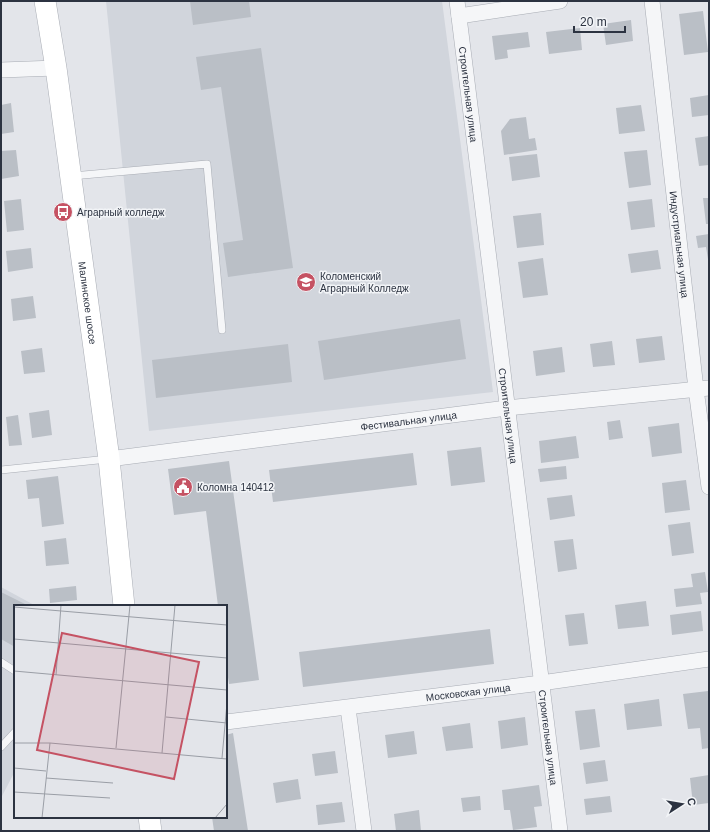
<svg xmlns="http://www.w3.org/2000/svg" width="710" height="832" viewBox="0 0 710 832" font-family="Arial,sans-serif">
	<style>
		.built { fill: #d1d5dc }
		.building { fill: #babfc6 }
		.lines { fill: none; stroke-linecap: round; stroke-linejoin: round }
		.service-casing { stroke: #a8acb4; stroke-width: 8 }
		.minor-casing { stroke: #a8acb4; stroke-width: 16 }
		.secondary-casing { stroke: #a8acb4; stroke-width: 22 }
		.service { stroke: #f5f6f8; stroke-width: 7 }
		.minor { stroke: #f5f6f8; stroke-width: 15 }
		.secondary { stroke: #fff; stroke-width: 21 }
		.labels { text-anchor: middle; stroke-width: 3; stroke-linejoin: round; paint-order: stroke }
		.street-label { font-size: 10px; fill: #2c3341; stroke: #f2f4f7 }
		.poi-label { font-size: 10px; fill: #2c3341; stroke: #f2f4f7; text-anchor: start }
		.inset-road { fill: none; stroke: #9a9ea6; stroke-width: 1 }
		.view { fill: #c55263; fill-opacity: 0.15; stroke: #c55263; stroke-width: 2 }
		.inset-edge { fill: none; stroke: #2c3341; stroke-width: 2 }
	</style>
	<rect width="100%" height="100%" fill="#e3e5ea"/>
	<path class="built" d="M106 1H442L493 392 149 431Z
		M1 587 36 606H15V771L1 798Z"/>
	<path class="building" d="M190 1H249L251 17 193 25Z
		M703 11 708 52 684 55 679 14Z
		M631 20 633 41 606 45 603 24Z
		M580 28 582 50 549 54 546 32Z
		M528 32 530 47 507 50 508 58 495 60 492 36Z
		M261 48 293 268 228 277 223 243 243 240 221 87 201 90 196 57Z
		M709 95V115L692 117 690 98Z
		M11 103 14 132 1 134V105Z
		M641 105 645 131 619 134 616 108Z
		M526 117 529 139 535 138 537 150 504 155 501 131 510 119Z
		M709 136V165L699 166 695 138Z
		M16 150 19 176 1 179V151Z
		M647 150 651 185 629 188 624 152Z
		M537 154 540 177 512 181 509 157Z
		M703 198H709V224H706Z
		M21 199 24 230 7 232 4 201Z
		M652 199 655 227 631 230 627 202Z
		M541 213 544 245 517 248 513 216Z
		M709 234V259H708L706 247 698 248 696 236Z
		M31 248 33 268 8 272 6 251Z
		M658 250 661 269 631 273 628 254Z
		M543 258 548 295 523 298 518 262Z
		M33 296 36 318 13 321 11 299Z
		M460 319 466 359 324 380 318 341Z
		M662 336 665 360 639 363 636 339Z
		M612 341 615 365 593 367 590 344Z
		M288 344 292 382 156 398 152 360Z
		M562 347 565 372 536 376 533 351Z
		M42 348 45 372 24 374 21 351Z
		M49 410 52 435 32 438 29 413Z
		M18 415 22 445 9 446 6 417Z
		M620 420 623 438 609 440 607 422Z
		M679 423 682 453 652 457 648 427Z
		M576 436 579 458 541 463 539 441Z
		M481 447 485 482 451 486 447 451Z
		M413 453 417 485 273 502 269 470Z
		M229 461 259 680 229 684 226 664V606H218L206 511 174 515 168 469Z
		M566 466 567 479 540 482 538 469Z
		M58 476 64 524 42 527 39 498 28 499 26 480Z
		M686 480 690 510 665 513 662 483Z
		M572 495 575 516 550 520 547 498Z
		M690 522 694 553 672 556 668 525Z
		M66 538 69 564 46 566 44 541Z
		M573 539 577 569 558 572 554 541Z
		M705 572 708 592 700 593 702 604 676 607 674 589 693 587 691 574Z
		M76 586 77 600 50 603 49 589Z
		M1 592 29 606H15V647L1 639Z
		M646 601 649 626 618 629 615 605Z
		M701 611 703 631 672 635 670 615Z
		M584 613 588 644 569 646 565 615Z
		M490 629 494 664 303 687 299 652Z
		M708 691 709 748 702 749 700 728 688 729 683 694Z
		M659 699 662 726 627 730 624 704Z
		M595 709 600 747 580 750 575 711Z
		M525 717 528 745 501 749 498 721Z
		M470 723 473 748 446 751 442 727Z
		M414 731 417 754 388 758 385 735Z
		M233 733 248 831H214L212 817H226V735Z
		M335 751 338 773 315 776 312 754Z
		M605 760 608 781 586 784 583 763Z
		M709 775V803L693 805 690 778Z
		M298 779 301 799 276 803 273 783Z
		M539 785 542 806 534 807 537 827 513 830 510 810H504L502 790Z
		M480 796 481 810 463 812 461 798Z
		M610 796 612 812 586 815 584 799Z
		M342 802 345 822 318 825 316 805Z
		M419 810 421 831H396L394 814Z"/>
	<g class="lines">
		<g class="service-casing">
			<path id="service" d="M72 176 207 164 222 330
				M1 470 108 459
				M1 662 15 671
				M1 747 15 732"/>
		</g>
		<g class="minor-casing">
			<g id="minor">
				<path id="s1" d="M457 1 560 831"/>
				<path id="s2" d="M652 1 696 389 709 487"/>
				<path d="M459 16 560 1"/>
				<path d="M1 70 56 68"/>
				<path id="s3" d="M109 459 507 408 709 388"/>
				<path d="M348 708 364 831"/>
				<path id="s4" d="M226 722 541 683 709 659"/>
			</g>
		</g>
		<g class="secondary-casing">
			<g id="secondary">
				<path id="s5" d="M45 1 56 68 109 459 124 606"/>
				<path d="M149 817 151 831"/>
			</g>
		</g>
		<use href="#service" class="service"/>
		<use href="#minor" class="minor"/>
		<use href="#secondary" class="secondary"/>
	</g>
	<defs>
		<g id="bus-disc" transform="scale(1)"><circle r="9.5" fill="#c55263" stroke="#f2f4f7"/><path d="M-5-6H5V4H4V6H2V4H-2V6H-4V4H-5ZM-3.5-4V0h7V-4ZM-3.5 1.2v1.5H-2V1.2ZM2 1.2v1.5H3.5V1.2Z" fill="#fff"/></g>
		<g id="university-disc" transform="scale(1)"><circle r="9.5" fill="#c55263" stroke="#f2f4f7"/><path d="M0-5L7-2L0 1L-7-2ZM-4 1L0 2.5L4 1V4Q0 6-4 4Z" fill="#fff"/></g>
		<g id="civic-disc" transform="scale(1)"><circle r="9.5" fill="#c55263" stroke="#f2f4f7"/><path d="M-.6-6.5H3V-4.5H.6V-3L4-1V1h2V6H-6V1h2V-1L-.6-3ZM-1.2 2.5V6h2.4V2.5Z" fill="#fff"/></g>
	</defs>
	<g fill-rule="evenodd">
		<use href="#bus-disc" x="63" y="212"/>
		<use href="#university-disc" x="306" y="282"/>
		<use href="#civic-disc" x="183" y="487"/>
	</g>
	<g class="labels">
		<g class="street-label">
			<text dy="4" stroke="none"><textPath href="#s1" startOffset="94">Строительная улица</textPath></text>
			<text dy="4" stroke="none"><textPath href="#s2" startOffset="245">Индустриальная улица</textPath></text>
			<text dy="4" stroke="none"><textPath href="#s5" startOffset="305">Малинское шоссе</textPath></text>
			<text dy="4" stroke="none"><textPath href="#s1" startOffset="418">Строительная улица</textPath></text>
			<text dy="4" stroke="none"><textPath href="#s3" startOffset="302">Фестивальная улица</textPath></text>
			<text dy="4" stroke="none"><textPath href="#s4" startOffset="244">Московская улица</textPath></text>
			<text dy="4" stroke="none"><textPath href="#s1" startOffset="742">Строительная улица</textPath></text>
		</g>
		<g class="poi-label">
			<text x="77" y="216">Аграрный колледж</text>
			<text x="320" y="280">Коломенский<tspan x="320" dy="12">Аграрный Колледж</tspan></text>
			<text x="197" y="491">Коломна 140412</text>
		</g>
	</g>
	<g transform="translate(14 605)">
		<rect width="213" height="213" fill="#e3e5ea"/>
		<path class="inset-road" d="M0 2 213 20M0 34 213 53M0 66 213 85M42 70 47 0M152 112 213 118M0 138H36L213 154M102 143 116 0M148 148 161 0M208 153 213 98M0 163 32 166M32 173 99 178M0 187 96 193M28 213 36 138M201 213 213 199"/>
		<path class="view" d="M48 28 185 57 160 174 23 145Z"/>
		<rect width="213" height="213" class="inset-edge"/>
	</g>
	<rect width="710" height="832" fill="none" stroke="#2c3341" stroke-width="4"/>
	<g transform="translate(682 804) rotate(78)" stroke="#f2f4f7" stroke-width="3" paint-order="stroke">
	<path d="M0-3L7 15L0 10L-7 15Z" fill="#2c3341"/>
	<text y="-6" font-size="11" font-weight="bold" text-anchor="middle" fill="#2c3341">С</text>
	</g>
	<path d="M574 26v6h51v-6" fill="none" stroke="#2c3341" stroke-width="2"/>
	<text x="580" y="26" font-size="12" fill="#2c3341" stroke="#f2f4f7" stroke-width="3" paint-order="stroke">20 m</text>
</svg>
